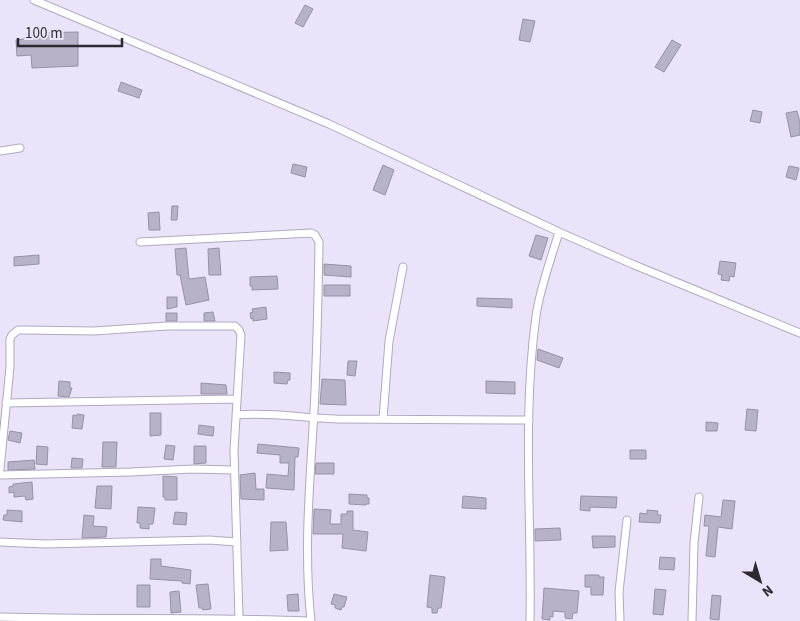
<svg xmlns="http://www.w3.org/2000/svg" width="800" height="621" viewBox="0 0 800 621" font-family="'Source Sans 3',sans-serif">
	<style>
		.building { fill: #b7b2c7; stroke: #9691a6 }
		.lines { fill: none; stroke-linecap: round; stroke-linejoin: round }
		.minor-casing { stroke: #b1a9be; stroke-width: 9 }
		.minor { stroke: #fff; stroke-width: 7 }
	</style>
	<rect width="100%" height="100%" fill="#ebe3f9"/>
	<path class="building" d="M305 5 313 9 303 27 295 23Z
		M523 19 535 21 530 42 519 40Z
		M78 32V66L32 68 31 55 17 56 16 40 31 38V33Z
		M672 40 681 45 664 72 655 67Z
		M121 82 142 90 139 98 118 91Z
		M753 110 762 112 760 123 750 121Z
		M797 111 800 122V135L791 137 786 113Z
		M293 164 307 167 305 177 291 173Z
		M383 165 394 170 385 195 373 190Z
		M789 166 799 168 796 180 786 177Z
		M172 206H178L177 220H171Z
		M159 212 160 230H149L148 213Z
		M536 235 548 238 541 260 529 256Z
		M186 248 189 279 205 277 209 300 186 305 180 275H177L175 249Z
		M219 248 221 275H209L208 249Z
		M39 255V264L14 266V257Z
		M720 261 736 263 734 277 730 276 729 281 721 280 722 275 718 274Z
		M324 264 351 266V277L324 275Z
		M277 276 278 289 252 290V286H250V277Z
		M324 285H350V296H324Z
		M167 297H177V307L167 309Z
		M477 298 512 299V308L477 306Z
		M266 307 267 319 253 321V318L251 319 250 313 253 312 252 309Z
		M213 312 215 321H204V313Z
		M166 313H177V321H166Z
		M538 349 563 358 559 368 537 360Z
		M348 361H357L355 376 347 375Z
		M274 372 290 373V380H288L287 384 274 383Z
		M322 379 345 380 346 405 320 404Z
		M59 381 70 382V388H72L69 397 58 396Z
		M486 381 515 382V394L486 393Z
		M201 383 226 385 227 394H201Z
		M747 409 758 410 756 431 745 430Z
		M150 413H161V435L150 436Z
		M77 414 84 415 82 429 72 428 73 415 77 416Z
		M706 422 718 423 717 431H706Z
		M199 425 214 427 213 436 198 434Z
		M10 431 22 433 20 443 8 440Z
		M103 442H117L116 467H102Z
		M258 444 299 448 298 457H295L294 490 266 488 267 474 288 476 289 463H280V455L257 453Z
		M166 445 175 446 173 460 164 459Z
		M37 446 48 447 47 465 36 464Z
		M194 446H206V463L194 464Z
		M630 450H646V459H630Z
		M72 458 83 459 82 468H71Z
		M34 460 35 469 8 470V462Z
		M316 463H334V474H315Z
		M255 473 256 489H264V500L241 499 240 475Z
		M163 476 177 477V500H165V497H163Z
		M32 482 33 499 26 500 25 496 14 497V492L9 493V487L13 486V484Z
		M97 486H112L111 509 95 508Z
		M349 494 367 495V498H369V504H366V505L349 504Z
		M463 496 486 498V509L462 508Z
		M581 496 617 497 616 508 590 507V511L580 510Z
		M723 500 735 501 732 529 718 527 715 557 706 556 709 526H704L705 515 721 517Z
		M138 507 155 508 153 524H149V529L140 528V523H137Z
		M314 509 331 510 330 524H341V514H347V511H353V530L368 532 366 551 342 548 343 534H313Z
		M7 510 22 511V522L3 520 4 515H7Z
		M647 510 658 511 657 515H661L660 523 639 522 640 513 647 514Z
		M175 512 187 513 186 525 173 524Z
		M84 515 94 516 93 526 107 527 106 537 82 538Z
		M271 522H286L288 550 270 551Z
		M560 528 561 540 535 541V529Z
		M592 536H615V547L593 548Z
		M660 557 675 558 674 570 659 569Z
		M151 559H161V566L191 570 190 584 182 583V581L150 579Z
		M430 575 445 577 441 608H438L437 613H432V608L427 607Z
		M585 575H599V577H604L603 595H591V587H585Z
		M208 584 211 609 203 610 202 608H199L196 585Z
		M137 585H150V607H137Z
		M544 588 579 591 577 613H573L572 619 565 618V612L553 611V617L550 616V620L542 619Z
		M655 589 666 590 663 615 653 614Z
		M179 591 181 612 171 613 170 592Z
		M298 594 299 611H288L287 595Z
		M334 594 347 597 344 607H342L341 610 335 608V605L331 604Z
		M712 595 721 596 719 620 710 619Z"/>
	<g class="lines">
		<g class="minor-casing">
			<path id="minor" d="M34 0 329 124 559 232 632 264 800 333
				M0 151 20 148
				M140 242 311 233 315 235 319 242C318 304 317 366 313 428 309 494 304 555 311 621
				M6 403 237 399
				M236 415C270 412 302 418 336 419L529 420
				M383 419 389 341 403 267
				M0 469 10 367V339L12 335 18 330H24L94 331 167 326H235L239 330 241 335 234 450 239 618
				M0 475 131 472 193 469 234 470
				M0 542 45 544 209 540 237 542
				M0 617C102 620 205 617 307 621
				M530 621C532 520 522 417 536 316 540 288 551 259 559 232
				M620 621 619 592 627 520
				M692 621 694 543 699 497"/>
		</g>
		<use href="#minor" class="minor"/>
	</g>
	<g transform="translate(760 581) rotate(142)" stroke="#ebe3f9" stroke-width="4" paint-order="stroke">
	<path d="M0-4L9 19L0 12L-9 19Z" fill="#2c2932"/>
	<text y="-8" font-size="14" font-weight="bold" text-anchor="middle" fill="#2c2932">N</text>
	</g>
	<path d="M18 38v8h104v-8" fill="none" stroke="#2c2932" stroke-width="2.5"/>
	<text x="25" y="38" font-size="15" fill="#2c2932" stroke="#ebe3f9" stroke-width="4" paint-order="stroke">100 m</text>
</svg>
